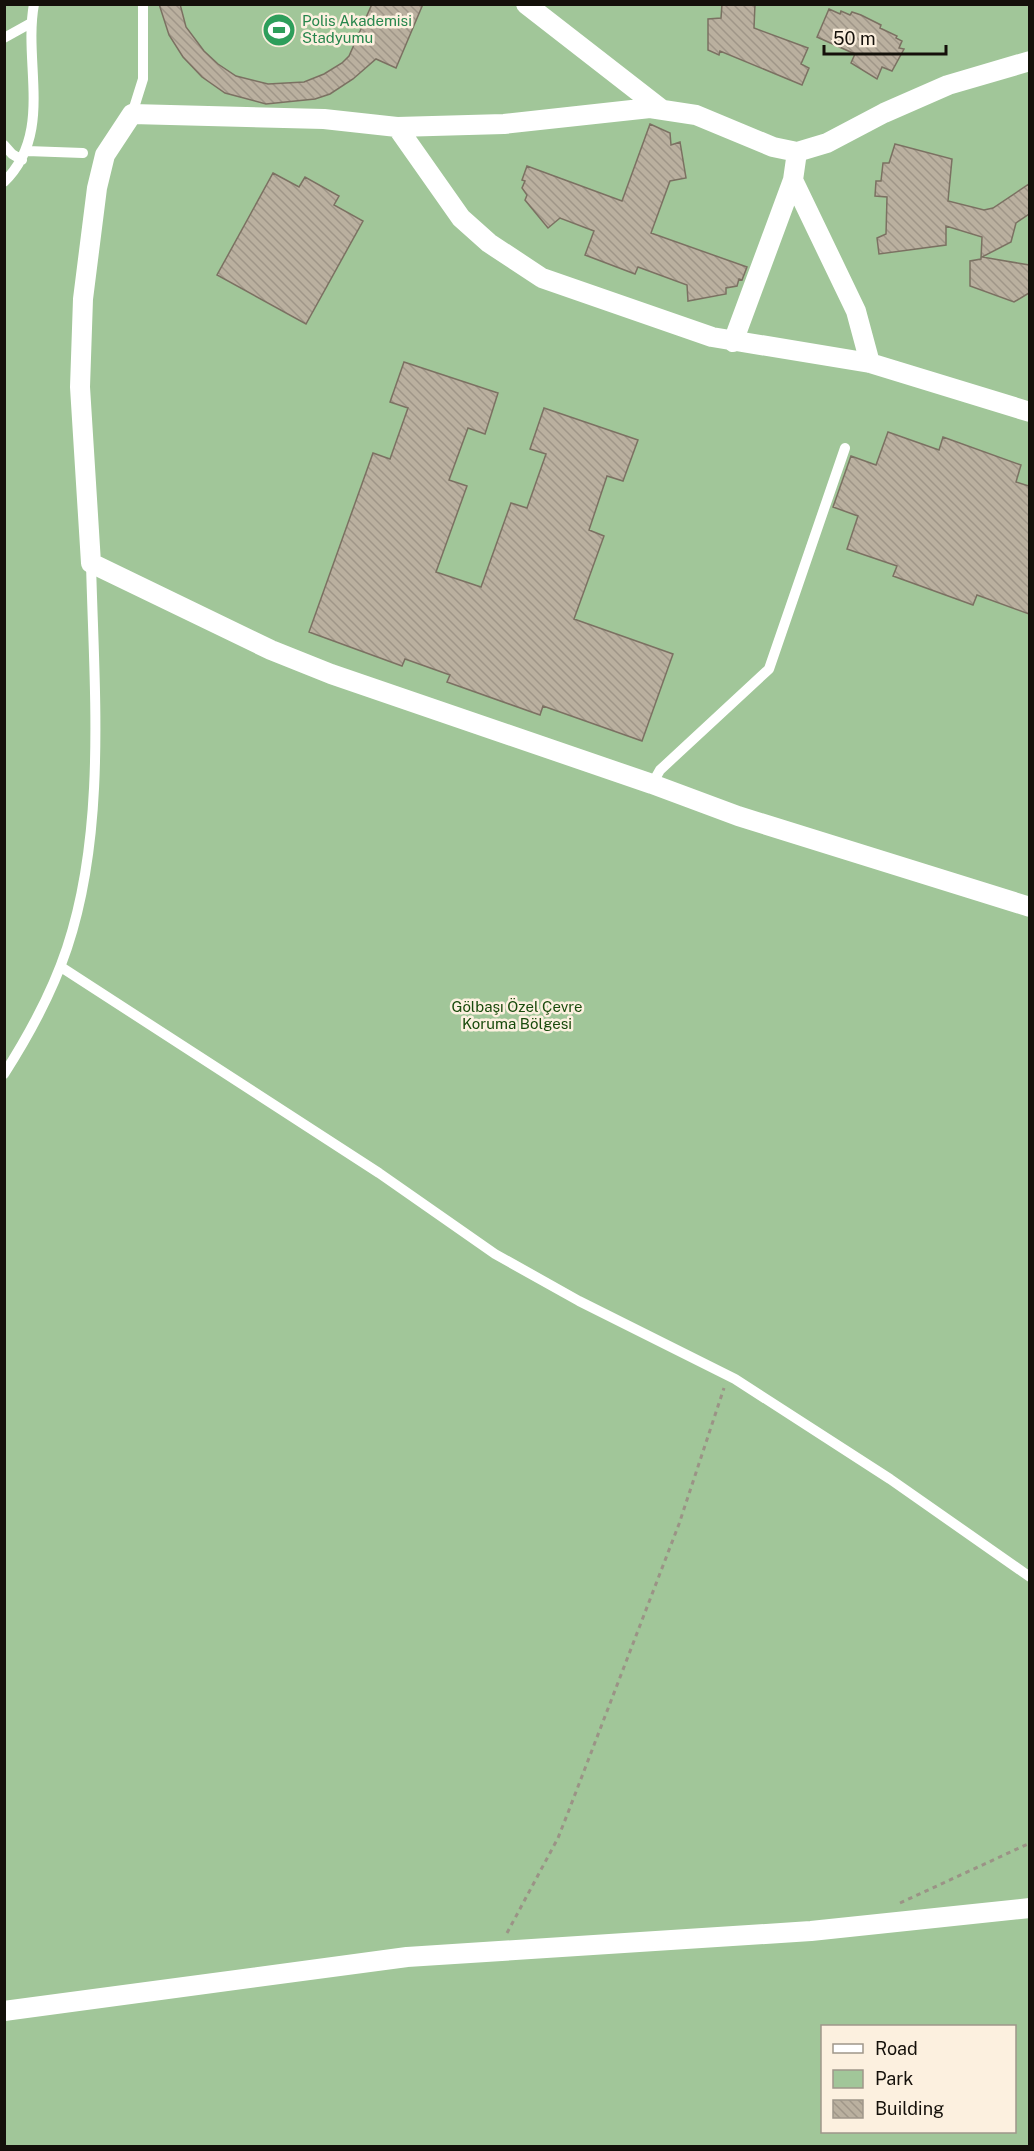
<svg xmlns="http://www.w3.org/2000/svg" width="1034" height="2151" viewBox="0 0 1034 2151" font-family="'Public Sans',sans-serif">
	<style>
		.green { fill: #a1c699; fill-rule: evenodd }
		.building { fill: url(#building-back-hatch); stroke: #7b7162; stroke-width: 1.5 }
		.lines { fill: none; stroke-linecap: round; stroke-linejoin: round }
		.path { stroke: #9b9386; stroke-width: 3; stroke-dasharray: 4.5 4.5; stroke-linecap: butt }
		.service { stroke: #fff; stroke-width: 10 }
		.minor { stroke: #fff; stroke-width: 20 }
		.labels { text-anchor: middle; stroke-width: 5; stroke-linejoin: round; paint-order: stroke }
		.leisure-label { font-size: 15px; fill: #27864d; stroke: #fcf0df; text-anchor: start }
		.park-label { font-size: 15px; fill: #184a0b; stroke: #fcf0df }
	</style>
	<defs>
		<pattern id="building-back-hatch" width="6" height="6" patternUnits="userSpaceOnUse" patternTransform="scale(1.5)"><rect width="6" height="6" fill="#bab09f"/><path d="M-1 5l2 2M0 0l6 6M5-1l2 2" fill="none" stroke="#9f9688"/></pattern>
	</defs>
	<rect width="100%" height="100%" fill="#eee3d2"/>
	<path class="green" d="M5 5H1029V2146H5ZM822 2026H1014V2132H822Z"/>
	<path class="building" d="M159 4H180L186 27 204 51 218 64 236 76 268 84 304 82 324 74 342 63 349 56 372 4H423L396 68 376 59 353 79 330 94 315 99 266 104 225 93 202 77 183 57 169 35Z
		M722 4H755L754 28 808 48 801 64 809 68 802 85 720 51 719 55 708 50V19L721 18Z
		M829 9 840 14 841 11 850 15 852 12 861 15 881 25 880 28 897 36 896 38 902 41 899 48 904 49 892 71 882 67 877 79 851 63 855 54 817 37Z
		M650 124 670 133 671 145 680 142 686 178 670 181 651 233 747 267 742 280 739 279 737 286 726 288V294L688 301 687 285 638 267 635 274 585 255 594 231 560 218 548 228 525 200 527 195 522 188 525 181 522 180 527 166 622 201Z
		M895 144 952 159 948 201 984 210 993 208 1029 184V214L1016 223 1011 242 982 257 1029 265V293L1014 302 970 286V261L981 259 982 237 946 226V245L879 254 877 238 886 234 887 197 875 196 876 181H881L883 163H889Z
		M273 173 299 187 305 177 339 196 334 205 363 221 306 324 217 275Z
		M404 362 498 393 485 434 468 428 449 480 467 486 436 572 481 587 511 503 527 508 546 454 530 449 544 408 638 440 623 481 607 476 589 530 604 536 574 619 673 654 642 741 543 706 540 715 447 682 450 675 405 659 402 666 309 632 373 453 390 459 408 408 390 402Z
		M888 432 939 450 943 437 1021 465 1016 482 1029 486V614L977 595 973 605 893 576 897 566 847 549 858 516 833 507 851 456 876 465Z"/>
	<g class="lines">
		<path class="path" d="M900 1903 1030 1843
			M507 1933 558 1838 569 1810 679 1524 724 1388"/>
		<path class="service" d="M4 38 31 23
			M132 114 143 79V4
			M4 145 12 154 22 160
			M27 151 83 153
			M4 182C54 133 23 64 34 4
			M652 784 660 770 769 669 845 448
			M61 967 379 1173 495 1254 579 1301 735 1379 890 1479 1030 1577
			M4 1074C29 1035 52 993 67 948 107 828 94 687 91 563"/>
		<path class="minor" d="M526 4 661 109
			M397 127 504 124 650 108 696 115 773 147 797 152 827 143 884 113 948 85 1030 61
			M793 180 856 311 870 363
			M733 342 793 180 797 152
			M1030 412 870 363 712 337 542 278 489 243 461 218 397 127 324 119 132 114 105 155 97 188 83 299 80 387 91 563 271 650 331 674 652 784 738 816 1030 907
			M4 2011 407 1957 811 1931 1030 1908"/>
	</g>
	<defs>
		<g id="stadium-disc" transform="scale(1.725)"><circle r="9.5" fill="#2e9e5b" stroke="#fcf0df"/><path d="M0-5a6.5 5 0 1 0 0 10a6.5 5 0 1 0 0-10ZM-3.5-1.8h7v3.6h-7Z" fill="#fff"/></g>
	</defs>
	<g fill-rule="evenodd">
		<use href="#stadium-disc" x="279" y="30"/>
	</g>
	<g class="labels">
		<g class="leisure-label">
			<text x="302" y="26">Polis Akademisi<tspan x="302" dy="17">Stadyumu</tspan></text>
		</g>
		<g class="park-label">
			<text x="517" y="1012">Gölbaşı Özel Çevre<tspan x="517" dy="17">Koruma Bölgesi</tspan></text>
		</g>
	</g>
	<rect width="1034" height="2151" fill="none" stroke="#14100a" stroke-width="12"/>
	<rect x="821" y="2025" width="195" height="108" fill="#fcf0df" stroke="#9f968a" stroke-width="1.5"/>
	<rect x="833" y="2044" width="30" height="9" fill="#ffffff" stroke="#9f968a" stroke-width="1.5"/>
	<text x="875" y="2055" font-size="18" fill="#14100a">Road</text>
	<rect x="833" y="2070" width="30" height="18" fill="#a1c699" stroke="#9f968a" stroke-width="1.5"/>
	<text x="875" y="2085" font-size="18" fill="#14100a">Park</text>
	<rect x="833" y="2100" width="30" height="18" fill="url(#building-back-hatch)" stroke="#9f968a" stroke-width="1.5"/>
	<text x="875" y="2115" font-size="18" fill="#14100a">Building</text>
	<path d="M824 45v9h122v-9" fill="none" stroke="#14100a" stroke-width="3"/>
	<text x="833" y="45" font-size="18" fill="#14100a" stroke="#fcf0df" stroke-width="4.5" paint-order="stroke">50 m</text>
</svg>
